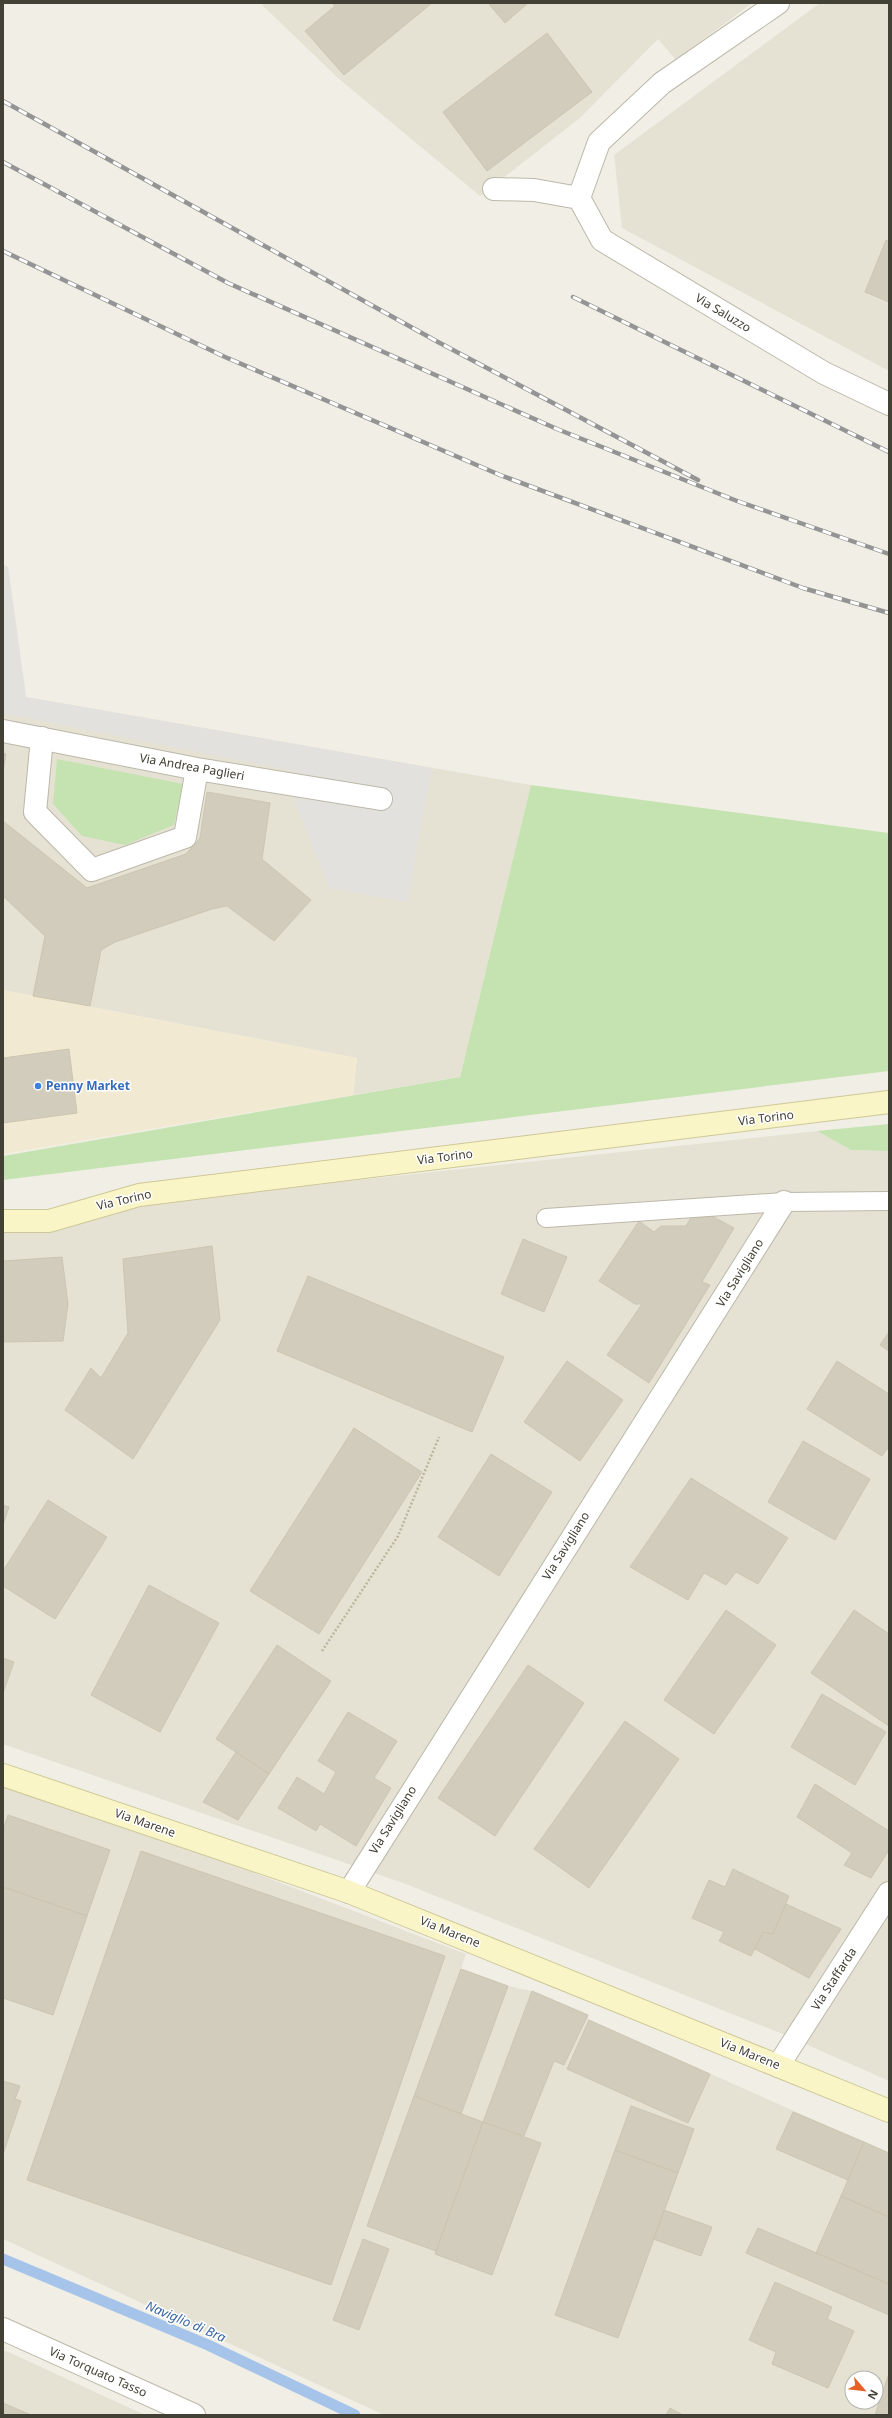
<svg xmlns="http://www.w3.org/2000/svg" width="892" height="2418" viewBox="0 0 892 2418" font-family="'Noto Sans',sans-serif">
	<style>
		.residential { fill: #e5e2d4; fill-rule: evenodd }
		.commercial { fill: #f2e9d2 }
		.green { fill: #c5e3b1 }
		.parking { fill: #e2e1dd }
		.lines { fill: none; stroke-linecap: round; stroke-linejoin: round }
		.stream { stroke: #a6c4ea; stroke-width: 11 }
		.building { fill: #d2ccbc; stroke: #ccc5b0 }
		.lane-casing { stroke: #bcb8a9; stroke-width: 20 }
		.street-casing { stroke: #bcb8a9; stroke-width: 24 }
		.secondary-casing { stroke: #cec898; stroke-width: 24 }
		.path { stroke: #bcb69b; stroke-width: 2.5; stroke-dasharray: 2 2; stroke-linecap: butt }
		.lane { stroke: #fff; stroke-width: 18 }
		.street { stroke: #fff; stroke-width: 22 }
		.secondary { stroke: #faf5c7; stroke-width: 22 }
		.rail-casing { stroke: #949494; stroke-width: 4.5 }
		.rail { stroke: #fff; stroke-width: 3; stroke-dasharray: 9; stroke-linecap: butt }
		.shop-dot { fill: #3f7fe0; stroke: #fff; stroke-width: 1.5 }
		.labels { text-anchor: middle; stroke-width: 3; stroke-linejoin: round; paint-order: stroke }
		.street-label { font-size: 12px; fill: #434035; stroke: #fff }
		.shop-label { font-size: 12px; font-weight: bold; fill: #366cbe; stroke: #fff; text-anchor: start }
		.water-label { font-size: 13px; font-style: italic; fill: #3767a6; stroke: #fff }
	</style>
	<rect width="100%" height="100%" fill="#f1efe5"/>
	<path class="residential" d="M260 3H752L676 60 658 39 580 118 480 196 338 78Z
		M820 3H889V371L622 228 614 155Z
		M3 564 8 567 26 697 531 785 460 1077 353 1095 357 1058 3 990Z
		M817 1131 851 1150 889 1151V2081L785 2035 403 1883 3 1744V1221L210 1196Z
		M3 1786 150 1833 466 1954 461 1969 508 1986 532 1991 588 2015 589 2020 889 2153V2415H384L3 2239ZM852 2378H876V2402H852Z
		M3 2350 13 2354 145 2415H3Z"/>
	<path class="commercial" d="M3 990 357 1058 353 1095 3 1154Z"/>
	<path class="green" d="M57 759 183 784 174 825 125 845 82 836 53 804Z
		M531 785 889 833V1071L3 1180V1156L460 1077Z
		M889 1124V1151L851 1150 817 1131Z"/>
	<path class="parking" d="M3 566 8 567 26 697 432 768 407 902 329 888 294 800 298 772 3 713Z"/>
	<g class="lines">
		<path class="stream" d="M3 2259 208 2345 355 2415"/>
	</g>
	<path class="building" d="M332 3H432L344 75 305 31 335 6Z
		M488 3H528L505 23Z
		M547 33 592 92 487 171 443 112Z
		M886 240 889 241V302L865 292Z
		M3 753 6 754 3 771Z
		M207 792 270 803 262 859 311 900 274 941 227 906 212 909 115 942 101 950 90 1006 33 996 45 936 3 896V821L87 888 186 854 200 838Z
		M69 1049 77 1113 3 1123V1058Z
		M697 1208 734 1228 702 1282 710 1285 649 1383 607 1355 642 1304H635L599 1281 639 1221 654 1232 661 1226H686Z
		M523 1239 567 1257 544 1312 501 1294Z
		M212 1246 220 1320 133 1459 65 1410 91 1368 101 1378 128 1333 123 1259Z
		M62 1257 68 1304 63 1341 3 1342V1261Z
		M308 1276 504 1357 472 1432 277 1351Z
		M889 1332V1351L880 1345Z
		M567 1361 623 1400 580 1461 524 1422Z
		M837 1361 889 1394V1446L882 1456 807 1409Z
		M354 1428 422 1472 319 1634 250 1591Z
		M803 1441 870 1479 835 1540 768 1502Z
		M491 1454 552 1492 499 1576 438 1537Z
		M691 1478 788 1538 758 1584 736 1572 726 1585 704 1573 688 1600 630 1567Z
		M48 1500 107 1537 55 1619 3 1586V1571Z
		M3 1505 9 1507 3 1525Z
		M149 1585 219 1623 160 1732 91 1695Z
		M726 1610 776 1645 714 1734 664 1700Z
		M854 1610 889 1634V1726L811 1673Z
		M277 1645 331 1681 269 1774 216 1739Z
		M3 1658 14 1662 3 1693Z
		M528 1665 584 1703 495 1836 438 1798Z
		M822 1694 886 1732 855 1785 791 1747Z
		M348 1712 397 1741 374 1778 391 1788 356 1846 320 1824 316 1831 278 1808 297 1777 324 1794 336 1772 318 1761Z
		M625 1721 679 1759 589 1888 534 1849Z
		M236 1752 269 1774 238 1820 203 1802Z
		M815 1784 889 1831V1850L871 1878 844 1865 852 1853 797 1817Z
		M8 1815 110 1850 87 1916 3 1887V1830Z
		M141 1851 445 1956 331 2285 27 2180Z
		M733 1869 789 1896 773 1934 763 1932 751 1956 719 1941 724 1932 692 1918 709 1880 725 1887Z
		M3 1887 87 1916 53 2015 3 1998Z
		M786 1904 841 1929 809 1978 755 1949 763 1932 773 1934Z
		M461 1969 508 1986 461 2114 414 2096Z
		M532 1991 588 2015 564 2065 554 2061 524 2136 483 2122Z
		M589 2020 710 2074 688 2123 567 2069Z
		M3 2081 20 2086 15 2099 21 2101 3 2154Z
		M414 2096 483 2122 436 2251 367 2226Z
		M631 2106 694 2129 678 2173 615 2150Z
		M793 2112 864 2142 848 2180 776 2149Z
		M483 2122 541 2143 492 2275 435 2254Z
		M864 2142 889 2153V2217L841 2196Z
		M615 2150 678 2173 618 2338 555 2315Z
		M841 2196 889 2217V2284L816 2253Z
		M664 2210 712 2227 701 2256 653 2239Z
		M758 2228 889 2284V2315L746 2253Z
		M363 2239 389 2249 359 2330 333 2320Z
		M775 2282 832 2307 827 2319 854 2331 828 2388 772 2364 776 2352 749 2340Z
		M889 2373V2415H875Z
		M3 2403 31 2415H3Z
		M670 2408 683 2415H666Z"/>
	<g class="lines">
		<g class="lane-casing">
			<path id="lane" d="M546 1218 784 1202 889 1201"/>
		</g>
		<g class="street-casing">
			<path id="street" d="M778 3 662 83 599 142 579 198 602 240 824 373 889 404
				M494 189 534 190 579 198
				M3 731 197 769 381 799
				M42 738 35 812 92 870 185 837 197 769
				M349 1892 784 1202
				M778 2066 889 1893
				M3 2329 194 2415"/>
		</g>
		<g class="secondary-casing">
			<path id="secondary" d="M3 1221H49L139 1195 889 1102
				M3 1775 349 1892 889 2111"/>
		</g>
		<path class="path" d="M322 1651 398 1536 439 1437"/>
		<use href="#lane" class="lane"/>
		<use href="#street" class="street"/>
		<use href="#secondary" class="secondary"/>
		<g class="rail-casing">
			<path id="rail" d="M3 101 438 342 698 480
				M3 162 228 283 557 429 737 501 889 554
				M3 251 225 357 500 475 803 588 889 613
				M573 297 889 452"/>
		</g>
		<use href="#rail" class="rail"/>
	</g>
	<circle class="shop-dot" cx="38" cy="1086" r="4"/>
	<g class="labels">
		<g class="street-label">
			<text transform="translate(723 313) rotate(31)" y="4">Via Saluzzo</text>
			<text transform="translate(192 767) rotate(10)" y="4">Via Andrea Paglieri</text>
			<text transform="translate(766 1118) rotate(-7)" y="4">Via Torino</text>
			<text transform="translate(445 1157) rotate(-7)" y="4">Via Torino</text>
			<text transform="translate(124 1200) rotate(-13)" y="4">Via Torino</text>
			<text transform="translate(740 1273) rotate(-58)" y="4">Via Savigliano</text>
			<text transform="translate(566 1546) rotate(-58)" y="4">Via Savigliano</text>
			<text transform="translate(393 1820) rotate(-58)" y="4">Via Savigliano</text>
			<text transform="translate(145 1823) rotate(19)" y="4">Via Marene</text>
			<text transform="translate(450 1932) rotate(22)" y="4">Via Marene</text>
			<text transform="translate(834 1979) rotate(-57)" y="4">Via Staffarda</text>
			<text transform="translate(750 2054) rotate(22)" y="4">Via Marene</text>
			<text transform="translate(98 2372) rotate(24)" y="4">Via Torquato Tasso</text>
		</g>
		<g class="shop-label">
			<text x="46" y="1090">Penny Market</text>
		</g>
		<g class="water-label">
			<text transform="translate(186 2321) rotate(23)" y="5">Naviglio di Bra</text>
		</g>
	</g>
	<rect width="892" height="2418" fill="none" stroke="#434035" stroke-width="8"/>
	<g transform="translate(864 2390) rotate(118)"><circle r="19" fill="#ffffff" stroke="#b4b3ae"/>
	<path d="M0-3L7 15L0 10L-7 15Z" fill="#e96025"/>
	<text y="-6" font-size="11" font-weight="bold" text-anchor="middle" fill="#434035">N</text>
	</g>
</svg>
